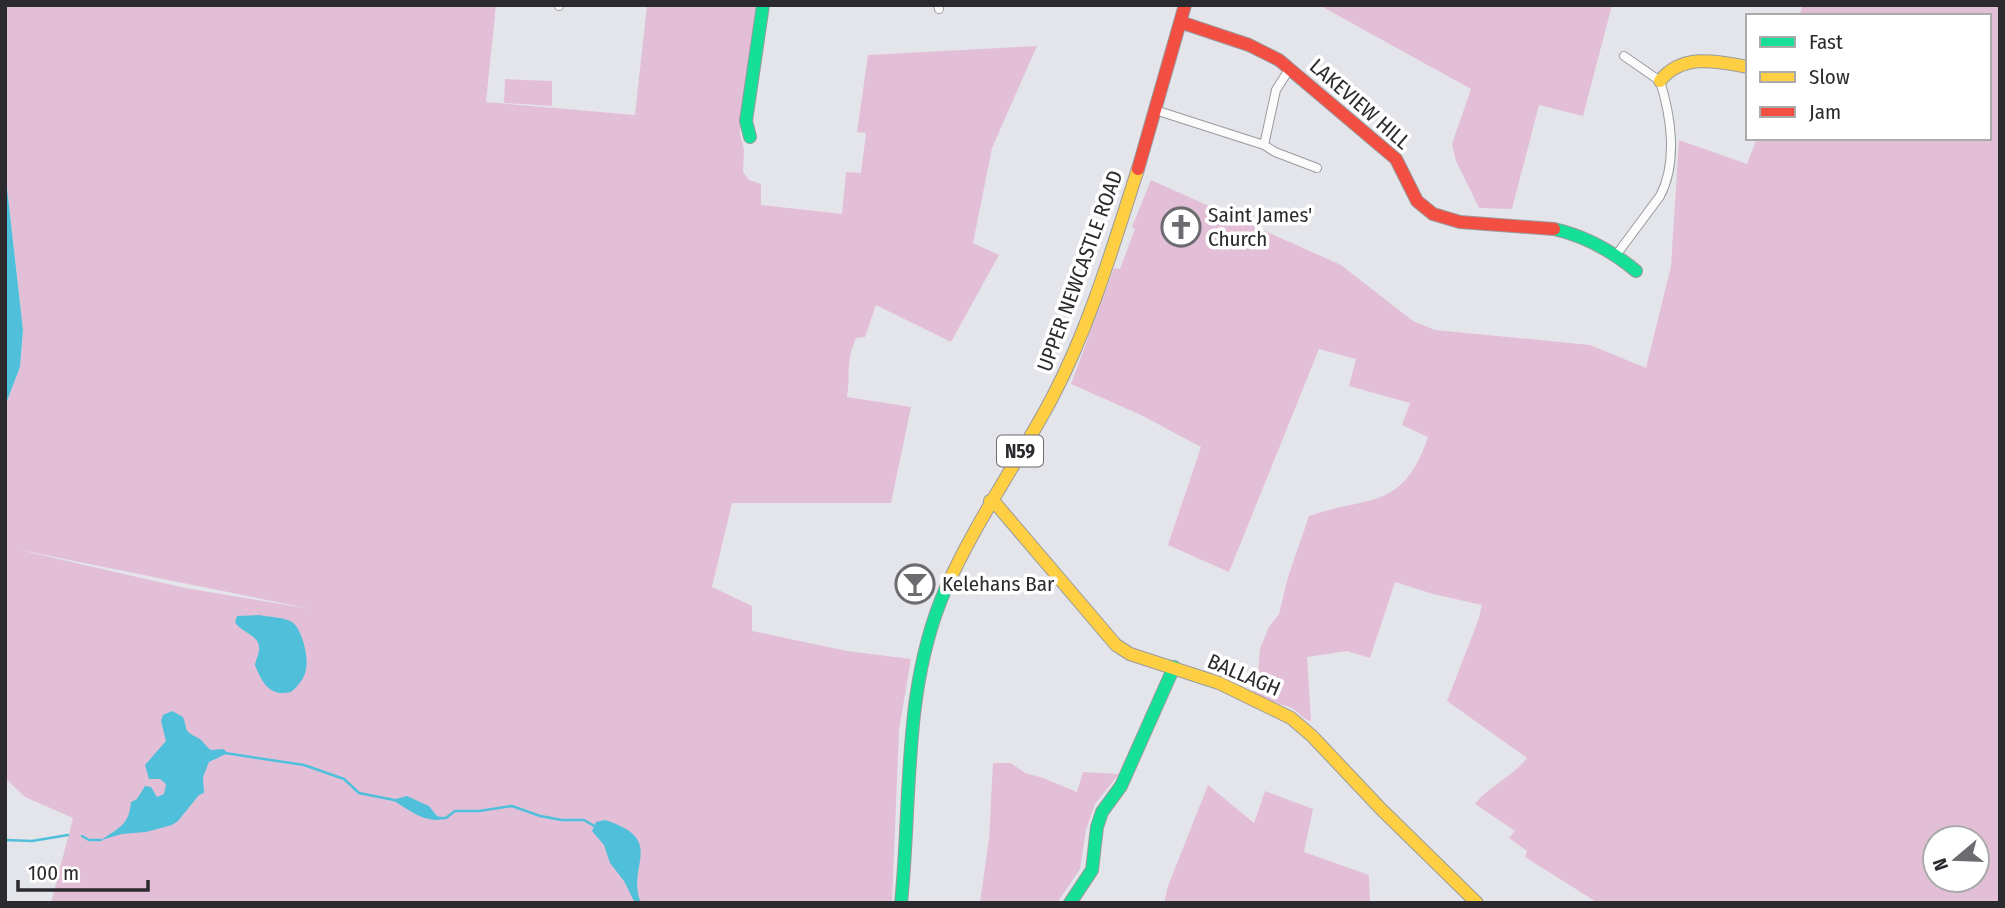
<svg xmlns="http://www.w3.org/2000/svg" width="2005" height="908" viewBox="0 0 2005 908" font-family="'Fira Sans Condensed',sans-serif">
	<style>
		.green { fill: #e3bfd7; fill-rule: evenodd }
		.water { fill: #50bfda }
		.lines { fill: none; stroke-linecap: round; stroke-linejoin: round }
		.stream { stroke: #50bfda; stroke-width: 2.5 }
		.street-casing { stroke: #999a9e; stroke-width: 10 }
		.fast-casing { stroke: #999a9e; stroke-width: 14 }
		.slow-casing { stroke: #999a9e; stroke-width: 14 }
		.jam-casing { stroke: #999a9e; stroke-width: 14 }
		.street { stroke: #fbfbfc; stroke-width: 8 }
		.fast { stroke: #16e098; stroke-width: 12 }
		.slow { stroke: #ffcf43; stroke-width: 12 }
		.jam { stroke: #f24e42; stroke-width: 12 }
		.labels { text-anchor: middle; stroke-width: 7; stroke-linejoin: round; paint-order: stroke }
		.shield { fill: #fff; stroke: #6b6b6d; stroke-width: 2 }
		.shield-label { font-size: 19px; font-weight: bold; fill: #2b2b2f }
		.street-label { font-size: 21px; fill: #2b2b2f; stroke: #fff }
		.poi-label { font-size: 21px; fill: #2b2b2f; stroke: #fff; text-anchor: start }
	</style>
	<rect width="100%" height="100%" fill="#e4e5ea"/>
	<path class="green" d="M5 5H496L486 102 635 115 647 5H756L740 121V134L744 149 743 172 749 180 761 184V205L842 214 846 172 861 173 866 133 857 132 868 55 1037 46 992 148 973 243 999 255 951 342 876 305 865 337 856 338C845 365 851 371 847 397L911 407 891 503H732L712 587 752 606V631L847 651 911 659 899 730 892 903H51L73 818 25 797 5 778V406L20 367 23 330 5 170ZM15 549 311 609 185 588Z
		M1319 5H1612L1583 116 1539 105 1512 209 1479 208 1456 161 1452 144 1471 89Z
		M1803 5H2000V903H1598L1525 857 1527 851 1509 838 1515 831 1475 804C1490 785 1512 777 1527 758L1447 701 1478 621 1482 605 1433 594 1395 582 1370 658 1347 651 1307 657 1311 721C1303 720 1300 713 1292 708 1279 702 1263 704 1253 693L1257 685 1260 648 1269 627 1279 614 1288 577 1309 516C1370 495 1403 511 1428 437L1402 425 1410 403 1349 386 1356 359 1319 349 1229 572 1168 545 1201 447 1141 415 1071 384 1114 268 1120 269 1135 229 1132 227 1151 180 1341 265 1413 321 1435 330 1590 345 1646 368 1671 266 1679 140 1747 164 1757 138H1989V16H1799ZM1935 838H1977V880H1935Z
		M505 79 552 81V106L504 103Z
		M993 763H1011L1025 773 1043 778 1077 792 1083 772 1119 774 1095 804 1086 830 1080 869 1057 903H980L989 839Z
		M1208 785 1254 823 1265 791 1313 809 1304 852 1369 875 1370 903H1164L1168 886Z"/>
	<path class="water" d="M5 170 23 330 20 367 5 406Z
		M259 615C269 617 283 617 292 622 302 629 309 657 306 669 305 678 298 686 291 692 270 697 262 683 255 665 256 658 260 653 259 647 258 634 241 633 235 622L237 616Z
		M172 711 183 717C189 733 182 729 198 738 203 740 206 747 211 750L223 749 228 753 209 762 203 777 204 793 199 795 178 821 172 825 146 832 122 834 101 840C118 828 129 826 131 802L137 799 145 786 151 787 157 797 164 794 166 784 160 779H149L145 765 166 741 161 721 163 715Z
		M407 796 429 806 436 815 443 819C424 824 407 808 392 800Z
		M605 820C668 840 625 866 641 903H635L624 881 610 863 604 845 592 831 596 822Z"/>
	<g class="lines">
		<path class="stream" d="M225 753 304 765 344 779 359 793 394 800
			M439 818H446L455 811H479L512 806 540 816 562 820H584L596 827
			M82 836 89 840H101
			M5 840 32 841 68 835"/>
		<g class="street-casing">
			<path id="street" d="M938 5 939 9
				M559 6V5
				M1155 110 1264 145 1275 152 1317 168
				M1264 145 1276 90 1290 68
				M1617 254 1660 196C1678 162 1671 116 1660 81L1624 56"/>
		</g>
		<g class="fast-casing">
			<path id="fast" d="M750 137 746 121 763 5
				M1554 229C1585 236 1612 251 1636 271
				M901 903C912 798 902 687 946 588
				M1070 903 1092 870 1097 827 1102 812 1121 786 1174 667"/>
		</g>
		<g class="slow-casing">
			<path id="slow" d="M1660 81C1682 53 1717 61 1748 67
				M990 501 996 504 1116 645 1130 654 1219 683 1291 718 1312 736 1381 809 1477 903
				M946 588C976 521 1018 462 1052 398 1090 326 1113 246 1138 169"/>
		</g>
		<g class="jam-casing">
			<path id="jam" d="M1180 22 1249 45 1279 60 1396 159 1417 201 1433 214 1460 222 1554 229
				M1138 169 1185 5"/>
		</g>
		<use href="#street" class="street"/>
		<use href="#fast" class="fast"/>
		<use href="#slow" class="slow"/>
		<use href="#jam" class="jam"/>
	</g>
	<defs>
		<g id="church-ring" transform="scale(2.0125)"><circle r="9.5" fill="#fff" stroke="#6c6c70" stroke-width="1.5"/><path d="M-1.2-6h2.4v3.5h3.3v2.4h-3.3V6h-2.4V-.1h-3.3v-2.4h3.3Z" fill="#6c6c70"/></g>
		<g id="bar-ring" transform="scale(2.0125)"><circle r="9.5" fill="#fff" stroke="#6c6c70" stroke-width="1.5"/><path d="M-6-5H6L.8 .8V4.5H3.5V6h-7V4.5H-.8V.8Z" fill="#6c6c70"/></g>
	</defs>
	<g fill-rule="evenodd">
		<use href="#church-ring" x="1181" y="227"/>
		<use href="#bar-ring" x="915" y="584"/>
	</g>
	<g class="labels">
		<rect class="shield" x="997" y="435.5" width="46" height="31" rx="5"/>
		<g class="shield-label">
			<text x="1020" y="458">N59</text>
		</g>
		<g class="street-label">
			<text transform="translate(1360 104) rotate(41)" y="7">LAKEVIEW HILL</text>
			<text transform="translate(1080 271) rotate(-70)" y="7">UPPER NEWCASTLE ROAD</text>
			<text transform="translate(1244 675) rotate(23)" y="7">BALLAGH</text>
		</g>
		<g class="poi-label">
			<text x="1208" y="222">Saint James'<tspan x="1208" dy="24">Church</tspan></text>
			<text x="942" y="591">Kelehans Bar</text>
		</g>
	</g>
	<rect width="2005" height="908" fill="none" stroke="#2b2b2f" stroke-width="14"/>
	<rect x="1746" y="14" width="245" height="126" fill="#ffffff" stroke="#aaaaac" stroke-width="2"/>
	<rect x="1760" y="37" width="35" height="10" fill="#16e098" stroke="#aaaaac" stroke-width="2"/>
	<text x="1809" y="49" font-size="21" fill="#2b2b2f">Fast</text>
	<rect x="1760" y="72" width="35" height="10" fill="#ffcf43" stroke="#aaaaac" stroke-width="2"/>
	<text x="1809" y="84" font-size="21" fill="#2b2b2f">Slow</text>
	<rect x="1760" y="107" width="35" height="10" fill="#f24e42" stroke="#aaaaac" stroke-width="2"/>
	<text x="1809" y="119" font-size="21" fill="#2b2b2f">Jam</text>
	<g transform="translate(1956 859) rotate(251)"><circle r="33" fill="#ffffff" stroke="#aaaaac" stroke-width="2"/>
	<path d="M0-5L12 26L0 18L-12 26Z" fill="#6c6c70"/>
	<text y="-10" font-size="19" font-weight="bold" text-anchor="middle" fill="#2b2b2f">N</text>
	</g>
	<path d="M18 880v10h130v-10" fill="none" stroke="#2b2b2f" stroke-width="3.5"/>
	<text x="28" y="880" font-size="21" fill="#2b2b2f" stroke="#ffffff" stroke-width="5" paint-order="stroke">100 m</text>
</svg>
